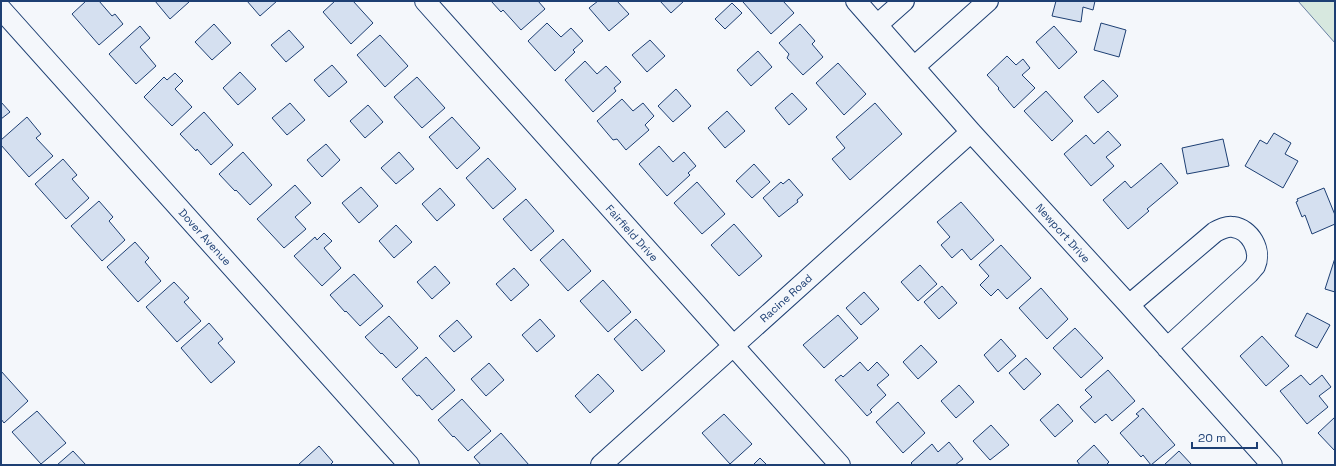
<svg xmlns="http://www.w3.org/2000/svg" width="1336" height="466" viewBox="0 0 1336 466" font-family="'Space Grotesk',sans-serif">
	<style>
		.green { fill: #d7e8df; stroke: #687fa3 }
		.building { fill: #d5e0f0; stroke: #1d3f73 }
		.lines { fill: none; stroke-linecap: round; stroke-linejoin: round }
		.minor-casing { stroke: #1d3f73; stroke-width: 22 }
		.minor { stroke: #f4f7fb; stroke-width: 20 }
		.labels { text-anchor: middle; stroke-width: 3; stroke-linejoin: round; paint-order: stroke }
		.street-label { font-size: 11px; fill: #1d3f73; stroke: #f4f7fb }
	</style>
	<rect width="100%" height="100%" fill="#f4f7fb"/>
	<path class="green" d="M1298 1H1335V43Z"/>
	<path class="building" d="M86 1H99L112 16 115 14 123 24 99 45 72 14Z
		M155 1H188L189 2 170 19Z
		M247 1H277L260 16Z
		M335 1H353L373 23 351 44 323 12Z
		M491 1H538L545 9 521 30 503 10 501 12Z
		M598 1H617L629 14 609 31 589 8Z
		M660 1H684L671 13Z
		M745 1H783L794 13 771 34 743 2Z
		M1056 1H1095L1093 10 1083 7 1081 22 1052 16Z
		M732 3 742 13 725 29 715 19Z
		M547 23 561 37 571 28 583 41 573 50 575 52 555 71 528 41Z
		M1101 23 1126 30 1119 57 1094 50Z
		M214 24 231 43 212 60 195 42Z
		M800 24 815 41 812 44 823 57 803 75 787 58 789 54 779 43Z
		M140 26 150 38 140 47 156 66 136 84 109 54Z
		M1054 26 1077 52 1059 69 1036 42Z
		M289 30 304 47 286 62 271 45Z
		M380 35 408 66 385 87 357 55Z
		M650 40 665 56 647 72 632 55Z
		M758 51 772 67 751 86 737 70Z
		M1007 56 1016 65 1023 59 1030 68 1022 75 1035 88 1014 108 998 89 999 88 987 75Z
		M585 61 597 74 606 66 621 82 614 88 616 91 593 112 565 80Z
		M838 63 866 94 844 115 816 83Z
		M332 65 347 82 329 97 314 80Z
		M240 72 256 89 238 105 223 88Z
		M175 73 183 81 175 89 192 107 172 126 144 97 164 77 167 80Z
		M417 77 445 108 422 128 394 97Z
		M1103 80 1118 96 1098 113 1084 97Z
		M676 89 691 106 673 122 658 106Z
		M1046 91 1073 121 1052 141 1024 111Z
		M792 93 807 109 789 125 775 108Z
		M622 99 633 111 643 103 654 116 645 125 649 130 626 150 617 139 613 140 597 121Z
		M1 102 10 112 1 119Z
		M290 103 305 120 287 135 272 118Z
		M875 103 902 134 850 180 832 159 845 148 836 137Z
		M368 105 383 122 365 138 350 121Z
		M727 111 745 131 725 148 708 128Z
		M204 112 233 145 211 165 197 149 196 151 180 134Z
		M27 117 41 134 36 138 53 156 29 177 1 145V140Z
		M452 117 480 148 457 169 429 137Z
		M1108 131 1121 145 1106 157 1114 166 1091 186 1064 154 1086 135 1094 144Z
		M1274 133 1291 143 1285 154 1298 161 1283 188 1245 166 1260 140 1267 144Z
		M1223 139 1229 166 1187 174 1182 148Z
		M326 144 340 160 322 177 307 160Z
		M659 146 673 162 684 152 696 166 688 173 690 175 667 196 639 164Z
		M243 152 272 185 250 205 236 190 235 191 219 174Z
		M399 152 414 169 396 184 381 168Z
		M488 158 516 189 493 209 466 178Z
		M63 159 77 175 72 179 89 198 66 219 35 184Z
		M1161 163 1178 183 1147 209 1149 211 1128 229 1103 200 1125 181 1131 188Z
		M754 164 770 182 752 198 736 181Z
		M789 179 803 195 797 200 798 202 779 217 763 198 781 182 783 184Z
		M697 182 725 214 702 234 674 203Z
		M295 185 311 203 295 217 306 229 284 248 257 219Z
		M361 187 378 206 359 223 342 203Z
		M440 188 455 205 437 221 422 204Z
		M1324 188 1335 215V224L1312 234 1305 215 1302 217 1296 202 1298 201 1297 199Z
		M526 199 554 231 531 251 503 219Z
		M99 201 113 217 109 221 125 240 102 261 71 226Z
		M961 202 994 240 971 260 962 249 952 258 941 245 950 237 937 222Z
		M734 224 762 256 739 276 711 245Z
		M396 225 412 242 394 258 379 241Z
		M324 233 332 241 324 248 341 268 322 286 294 256 315 237 317 240Z
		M563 239 591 271 568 291 540 260Z
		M135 242 149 258 145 262 161 281 138 302 107 267Z
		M1001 245 1031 278 1007 299 998 289 991 296 980 285 989 276 979 265Z
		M1335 258V292L1325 289Z
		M920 265 937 284 918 301 901 282Z
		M435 266 450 283 432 299 417 282Z
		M514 268 529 285 511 301 496 284Z
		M354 274 383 306 360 326 346 311 345 312 330 295Z
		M603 280 631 312 608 332 580 301Z
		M174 282 189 298 184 302 201 321 177 342 146 307Z
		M942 286 957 303 939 319 924 302Z
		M1041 288 1068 319 1047 339 1019 308Z
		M864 292 879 309 861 325 846 308Z
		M1307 313 1330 325 1317 348 1295 336Z
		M838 315 858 338 824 368 803 345Z
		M389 316 418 348 396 368 382 353 381 354 365 337Z
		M540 319 555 336 537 352 522 335Z
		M636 319 665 351 642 371 614 339Z
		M457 320 472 337 454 352 439 336Z
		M209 323 223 339 218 343 235 362 211 383 181 348Z
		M1075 328 1103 358 1081 378 1053 348Z
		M1262 336 1289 366 1266 386 1240 356Z
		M1001 339 1016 356 998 372 984 355Z
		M921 345 937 362 918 379 903 362Z
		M426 357 455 390 432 410 419 395 417 396 402 379Z
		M1026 358 1041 374 1024 390 1009 373Z
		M860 362 868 371 877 362 889 375 877 385 886 395 870 410 872 412 867 416 835 380 841 375 843 377Z
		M489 363 504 380 486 396 471 379Z
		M1108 370 1135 401 1112 421 1106 414 1095 423 1080 407 1092 397 1085 390Z
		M1 371 28 401 4 423 1 419Z
		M598 374 614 391 590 413 575 396Z
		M1301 375 1310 385 1322 375 1331 387 1319 396 1328 407 1307 424 1280 391Z
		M959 385 974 402 956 418 941 401Z
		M462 399 491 431 468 451 454 436 453 437 438 420Z
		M898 402 925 433 903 453 876 422Z
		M1058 404 1073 421 1055 437 1040 420Z
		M1143 408 1175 445 1151 465 1143 455 1141 457 1120 433 1139 416 1136 414Z
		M37 411 66 443 41 464 12 432Z
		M724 414 752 444 730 464 702 433Z
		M1335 417V451L1318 433Z
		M991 425 1009 445 990 460 973 441Z
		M501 433 529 465H481L474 457Z
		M949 442 963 459 955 465H913L911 463 932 444 938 452Z
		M1094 445 1109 462 1106 465H1080L1077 461Z
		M319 446 333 462 330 465H298Z
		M73 451 86 465H57Z
		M1179 451 1192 465H1164Z
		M760 458 767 465H753Z"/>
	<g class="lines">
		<g class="minor-casing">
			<path id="minor" d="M425 1 840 465
				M856 1 971 132 1129 305 1272 465
				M1 9 409 465
				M877 25 904 1
				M914 67 988 1
				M1129 305 1215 232C1221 229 1227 226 1233 227 1250 229 1262 250 1255 266 1253 268 1251 271 1249 273L1167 348
				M601 465 971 132"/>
		</g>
		<use href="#minor" class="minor"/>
	</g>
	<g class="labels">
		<g class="street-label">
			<text transform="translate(632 233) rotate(48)" y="4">Fairfield Drive</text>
			<text transform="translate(1063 233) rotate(48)" y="4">Newport Drive</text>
			<text transform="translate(205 237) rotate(48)" y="4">Dover Avenue</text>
			<text transform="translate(786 298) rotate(-42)" y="4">Racine Road</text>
		</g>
	</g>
	<rect width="1336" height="466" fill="none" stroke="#1d3f73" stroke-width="4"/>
	<path d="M1192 442v6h65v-6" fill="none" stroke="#1d3f73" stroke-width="2"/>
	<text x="1198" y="442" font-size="12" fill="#1d3f73" stroke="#f4f7fb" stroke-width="3" paint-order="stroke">20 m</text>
</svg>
